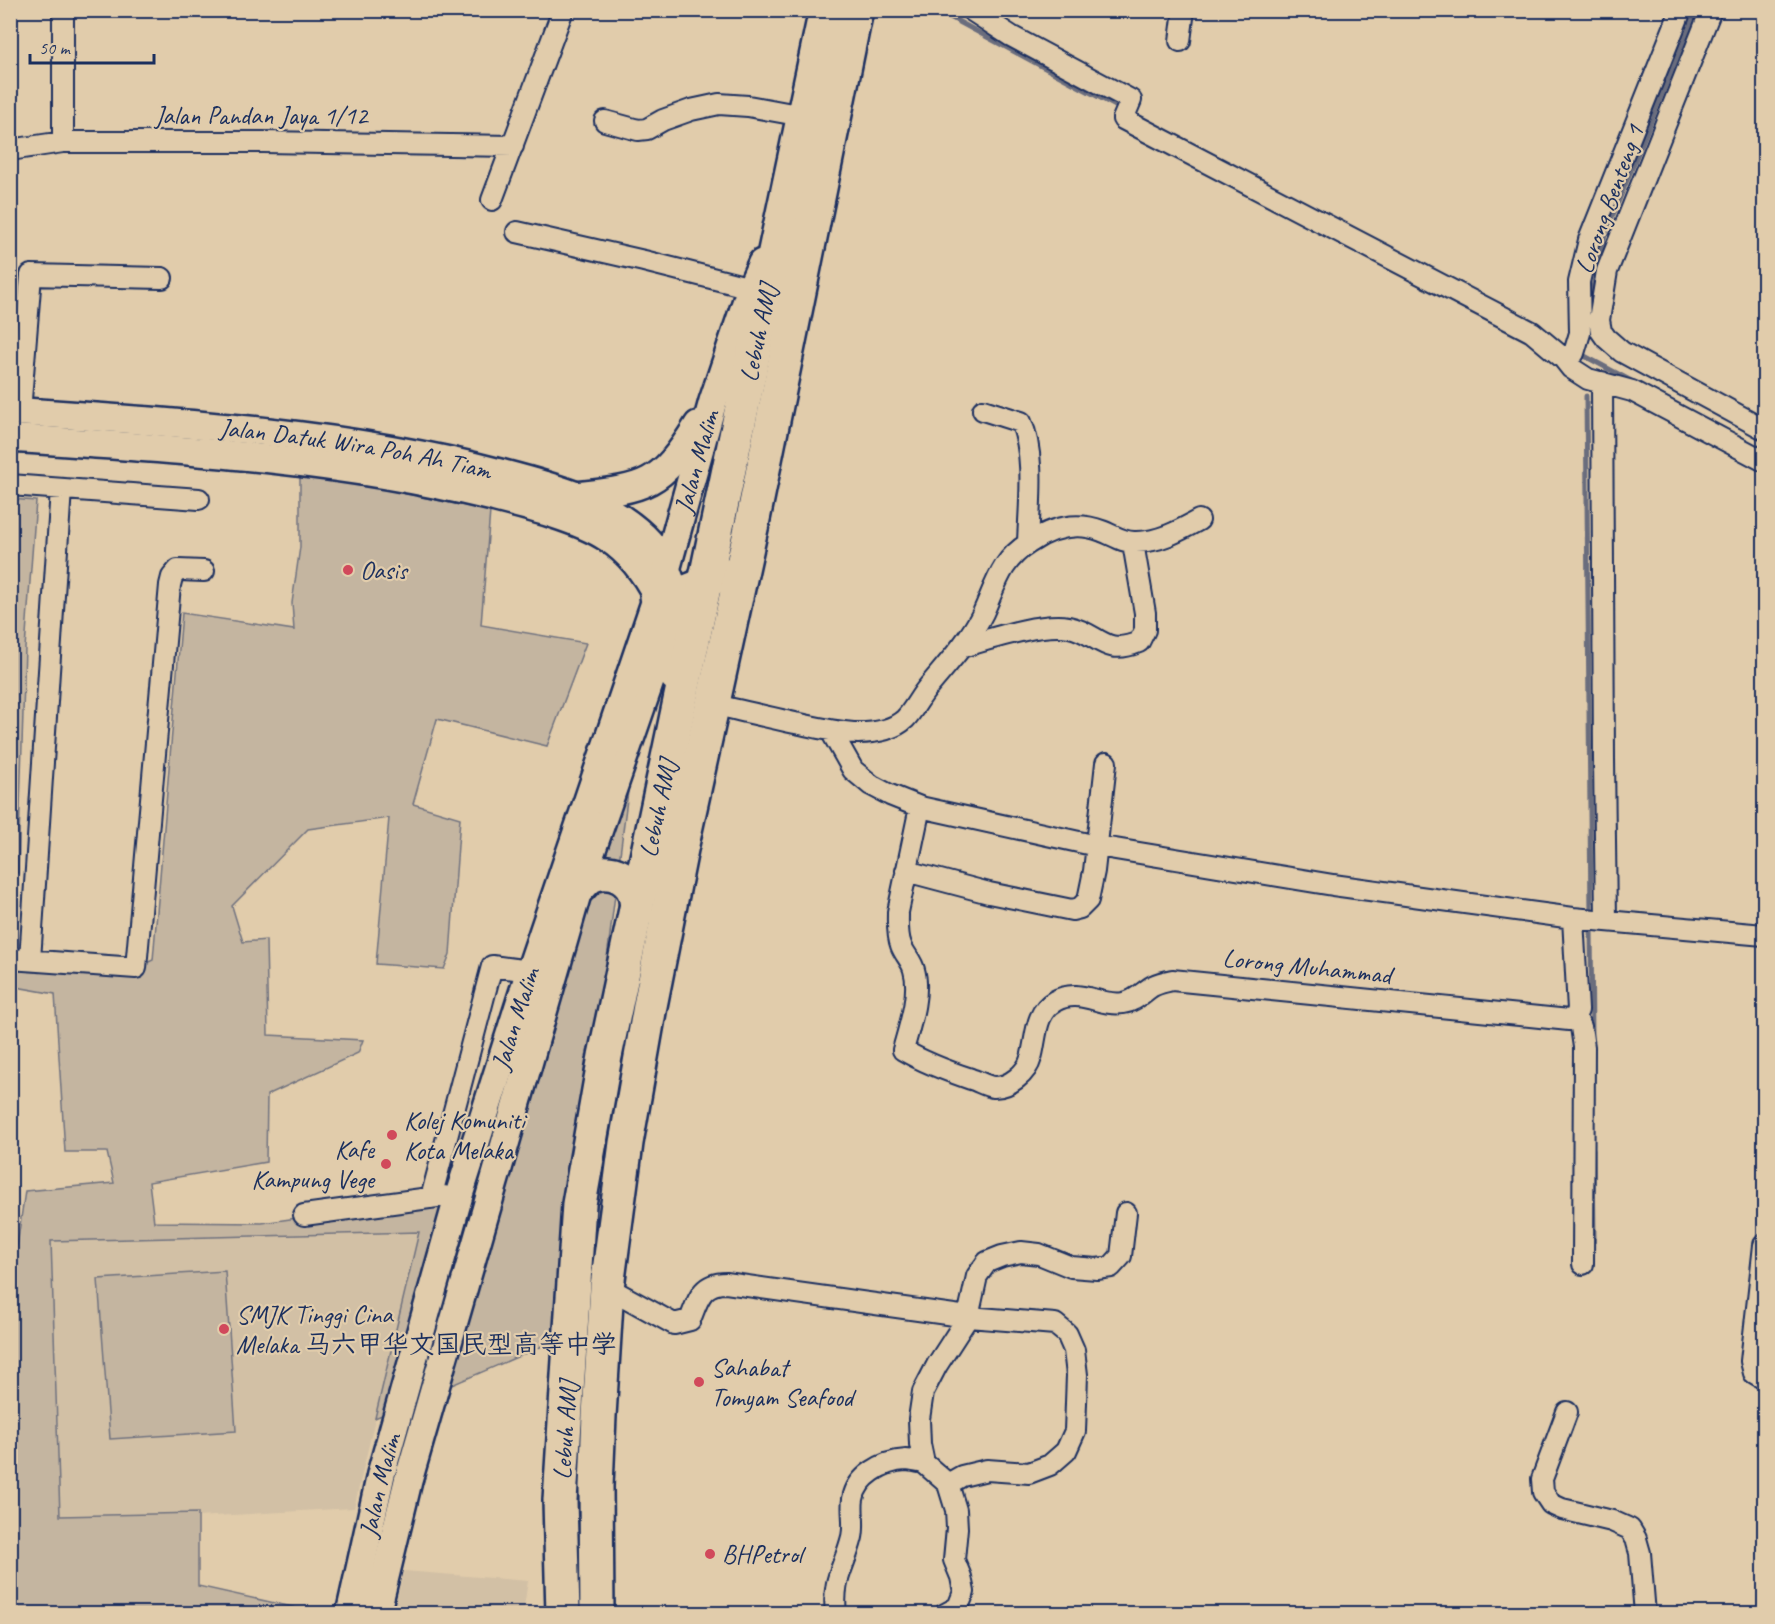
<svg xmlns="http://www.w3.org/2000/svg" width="1775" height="1624" viewBox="0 0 1775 1624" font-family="Caveat,'LXGW WenKai TC',sans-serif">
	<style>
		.built { fill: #d2c0a5 }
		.green { fill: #c4b5a0; stroke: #70727f; stroke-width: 1.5 }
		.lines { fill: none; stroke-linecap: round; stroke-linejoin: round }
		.stream { stroke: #6a6d7d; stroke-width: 5 }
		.street-casing { stroke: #1b2f5e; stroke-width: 24 }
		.secondary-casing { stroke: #1b2f5e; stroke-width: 32 }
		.highway-casing { stroke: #1b2f5e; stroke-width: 38 }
		.street { stroke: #e1ccab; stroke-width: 20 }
		.secondary { stroke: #e1ccab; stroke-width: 27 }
		.highway { stroke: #e1ccab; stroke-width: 33 }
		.poi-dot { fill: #d1495b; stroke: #e1ccab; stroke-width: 2 }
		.labels { text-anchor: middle; stroke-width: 4.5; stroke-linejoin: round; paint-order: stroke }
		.street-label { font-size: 26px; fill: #1b2f5e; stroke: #e1ccab }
		.poi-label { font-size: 26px; fill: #1b2f5e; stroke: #e1ccab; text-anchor: start }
	</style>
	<rect width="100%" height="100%" fill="#e1ccab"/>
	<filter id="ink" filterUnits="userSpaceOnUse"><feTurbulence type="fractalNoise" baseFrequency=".0167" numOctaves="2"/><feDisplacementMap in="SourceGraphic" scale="12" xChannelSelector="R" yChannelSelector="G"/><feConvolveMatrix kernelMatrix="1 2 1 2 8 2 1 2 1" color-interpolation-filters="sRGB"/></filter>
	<g filter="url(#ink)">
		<path class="built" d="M419 1232 354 1508 56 1525 51 1241Z
			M404 1571 528 1581 523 1613H393Z"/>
		<path class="green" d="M300 472 490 511 481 625 586 643 547 746 437 719 413 804 460 818 450 954 444 969 376 964 389 818 308 829 232 906 243 942 266 940 268 1035 363 1040 358 1053 267 1095 266 1162 149 1182 154 1222 262 1223 459 1195 488 1201 637 720 559 1339 375 1418 419 1232 51 1241 60 1516 198 1513V1586L306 1610 305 1614 11 1613 10 1267H14L25 1191 114 1183 107 1152H65L55 994 11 986V959L136 968 153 960 182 613 294 630 292 603 300 547Z
			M11 499 36 501 25 648 18 873 10 872Z
			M225 1271 236 1431 110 1439 98 1279Z"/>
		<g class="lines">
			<path class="stream" d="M937 10 1123 110
				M1589 304 1605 234 1696 10
				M1579 353 1637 384
				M1586 396 1591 915
				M1591 925 1592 1041
				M1593 1150 1594 1241"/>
			<g class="street-casing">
				<path id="street" d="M63 10V142
					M971 10 1011 36 1131 100 1123 119 1532 332 1563 358 1574 353 1580 333 1579 282 1589 240 1681 10
					M1711 10 1607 271 1599 320 1601 331 1606 338 1622 352 1764 429
					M1180 41 1184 10
					M605 121 638 130 647 129 663 120 691 110 719 104 748 106 803 116
					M10 150 63 142H263L513 146
					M492 200 563 10
					M517 232 644 261 751 288
					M1563 358 1571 368 1588 379 1632 391 1764 461
					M1602 382 1604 759 1606 921 1764 935
					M983 410 1021 422C1036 455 1029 507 1028 543
					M20 412 31 275 162 278
					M10 485 199 499
					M962 647C990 639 1041 622 1069 627 1099 633 1103 657 1139 642L1145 630V613L1133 543
					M711 704C739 710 767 717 795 723 816 727 837 733 858 733 874 733 893 730 905 719 914 710 920 696 929 686 948 663 969 641 983 613 996 585 1000 561 1029 543 1051 528 1076 521 1102 531 1113 535 1123 543 1136 542 1159 542 1179 531 1199 520
					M831 731 853 770 871 785 890 795 920 807 1097 846 1333 885 1573 918 1606 921
					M920 807 898 912C898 923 897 935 901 945 904 954 912 961 914 970 921 993 909 1028 903 1050 925 1063 947 1071 971 1079 978 1081 986 1086 993 1087 1009 1088 1027 1073 1031 1058 1037 1038 1034 1013 1055 1001 1080 987 1100 1007 1123 1003 1134 1002 1142 993 1151 987 1157 983 1165 982 1172 980L1569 1020 1575 1017 1578 1010 1573 918
					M906 871 989 893 1072 910 1080 908 1088 900 1094 871 1106 763
					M10 959 136 968 170 585 172 577 178 570 204 571
					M30 960 61 489
					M1575 1017 1581 1027 1584 1047 1583 1264
					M431 1198 492 966 530 971
					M304 1215 444 1196
					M1764 1245 1751 1361 1754 1373 1764 1379
					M607 1287 674 1324 690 1320C698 1300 701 1283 726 1283L968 1317 1055 1324 1067 1334 1074 1350 1077 1375 1075 1431 1066 1451 1050 1465 1029 1473 987 1470 962 1476 948 1484
					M1567 1412 1542 1479 1543 1492 1551 1504 1562 1509 1612 1521 1630 1529 1636 1539 1640 1553 1645 1614
					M836 1614C832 1578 844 1569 852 1537 855 1524 851 1511 853 1499 857 1476 883 1461 906 1460 911 1460 918 1462 924 1463
					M945 1614 958 1607 964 1592 961 1577 954 1560 957 1528 956 1510 948 1484 924 1463 920 1444 919 1419 923 1392 937 1365 968 1317 977 1276 987 1262 1002 1256 1021 1252 1039 1254 1071 1267 1097 1269 1111 1267 1121 1256 1126 1213"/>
			</g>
			<g class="secondary-casing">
				<g id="secondary">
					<path id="s1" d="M10 411C173 422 343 432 500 473 550 486 606 500 644 537 657 549 673 578 674 597 674 605 671 615 670 623L579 887 408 1481 376 1614"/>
					<path d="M10 438C170 449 333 458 488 496 523 505 578 518 608 538 629 552 646 574 657 596"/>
					<path d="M576 496C646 488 660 487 698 425"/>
					<path id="s2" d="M350 1614 381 1474 459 1195 530 971 666 570 713 401 751 288 762 263"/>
				</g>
			</g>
			<g class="highway-casing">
				<g id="highway">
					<path d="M676 675C676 644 670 624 657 596 682 596 700 589 718 573"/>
					<path d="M579 887C583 883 588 877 593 875 612 868 634 879 636 900 637 904 636 909 636 914"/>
					<path id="s3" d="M563 1614 560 1500 579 1204 605 1056 826 10"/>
					<path d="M597 1614 596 1486 599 1416 607 1287 626 1143 650 1006 681 849 753 519 856 10"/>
				</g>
			</g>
			<use href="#street" class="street"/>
			<use href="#secondary" class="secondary"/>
			<use href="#highway" class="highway"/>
		</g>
	</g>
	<g class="poi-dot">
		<circle cx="348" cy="570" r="6"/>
		<circle cx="392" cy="1135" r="6"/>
		<circle cx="386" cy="1164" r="6"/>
		<circle cx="224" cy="1329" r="6"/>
		<circle cx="699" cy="1382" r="6"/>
		<circle cx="710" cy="1554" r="6"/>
	</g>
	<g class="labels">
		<g class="street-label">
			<text x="261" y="124">Jalan Pandan Jaya 1/12</text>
			<text transform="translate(1609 199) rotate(-70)" y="9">Lorong Benteng 1</text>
			<text dy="9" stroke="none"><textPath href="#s3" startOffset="1300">Lebuh AMJ</textPath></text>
			<text dy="9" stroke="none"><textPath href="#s1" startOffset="348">Jalan Datuk Wira Poh Ah Tiam</textPath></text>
			<text dy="9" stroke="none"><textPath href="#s2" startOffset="1204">Jalan Malim</textPath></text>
			<text dy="9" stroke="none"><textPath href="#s3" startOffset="814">Lebuh AMJ</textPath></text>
			<text transform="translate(1307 966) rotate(6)" y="9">Lorong Muhammad</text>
			<text dy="9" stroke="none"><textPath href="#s2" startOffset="618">Jalan Malim</textPath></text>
			<text dy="9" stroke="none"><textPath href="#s3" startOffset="184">Lebuh AMJ</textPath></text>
			<text dy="9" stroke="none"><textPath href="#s2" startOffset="132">Jalan Malim</textPath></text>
		</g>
		<g class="poi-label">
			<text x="360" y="579">Oasis</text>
			<text x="404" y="1129">Kolej Komuniti<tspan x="404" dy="30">Kota Melaka</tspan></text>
			<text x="374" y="1158" text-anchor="end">Kafe<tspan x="374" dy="30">Kampung Vege</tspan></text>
			<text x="236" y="1323">SMJK Tinggi Cina<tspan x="236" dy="30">Melaka 马六甲华文国民型高等中学</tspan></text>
			<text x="711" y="1376">Sahabat<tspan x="711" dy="30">Tomyam Seafood</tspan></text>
			<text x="722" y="1563">BHPetrol</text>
		</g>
	</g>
	<rect width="1775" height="1624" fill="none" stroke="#e1ccab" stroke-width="36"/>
	<rect x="18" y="18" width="1739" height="1588" fill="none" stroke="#1b2f5e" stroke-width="2" filter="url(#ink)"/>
	<path d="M30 54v9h124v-9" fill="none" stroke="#1b2f5e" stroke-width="3"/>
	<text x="39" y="54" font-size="18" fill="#1b2f5e" stroke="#e1ccab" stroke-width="4.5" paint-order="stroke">50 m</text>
</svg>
